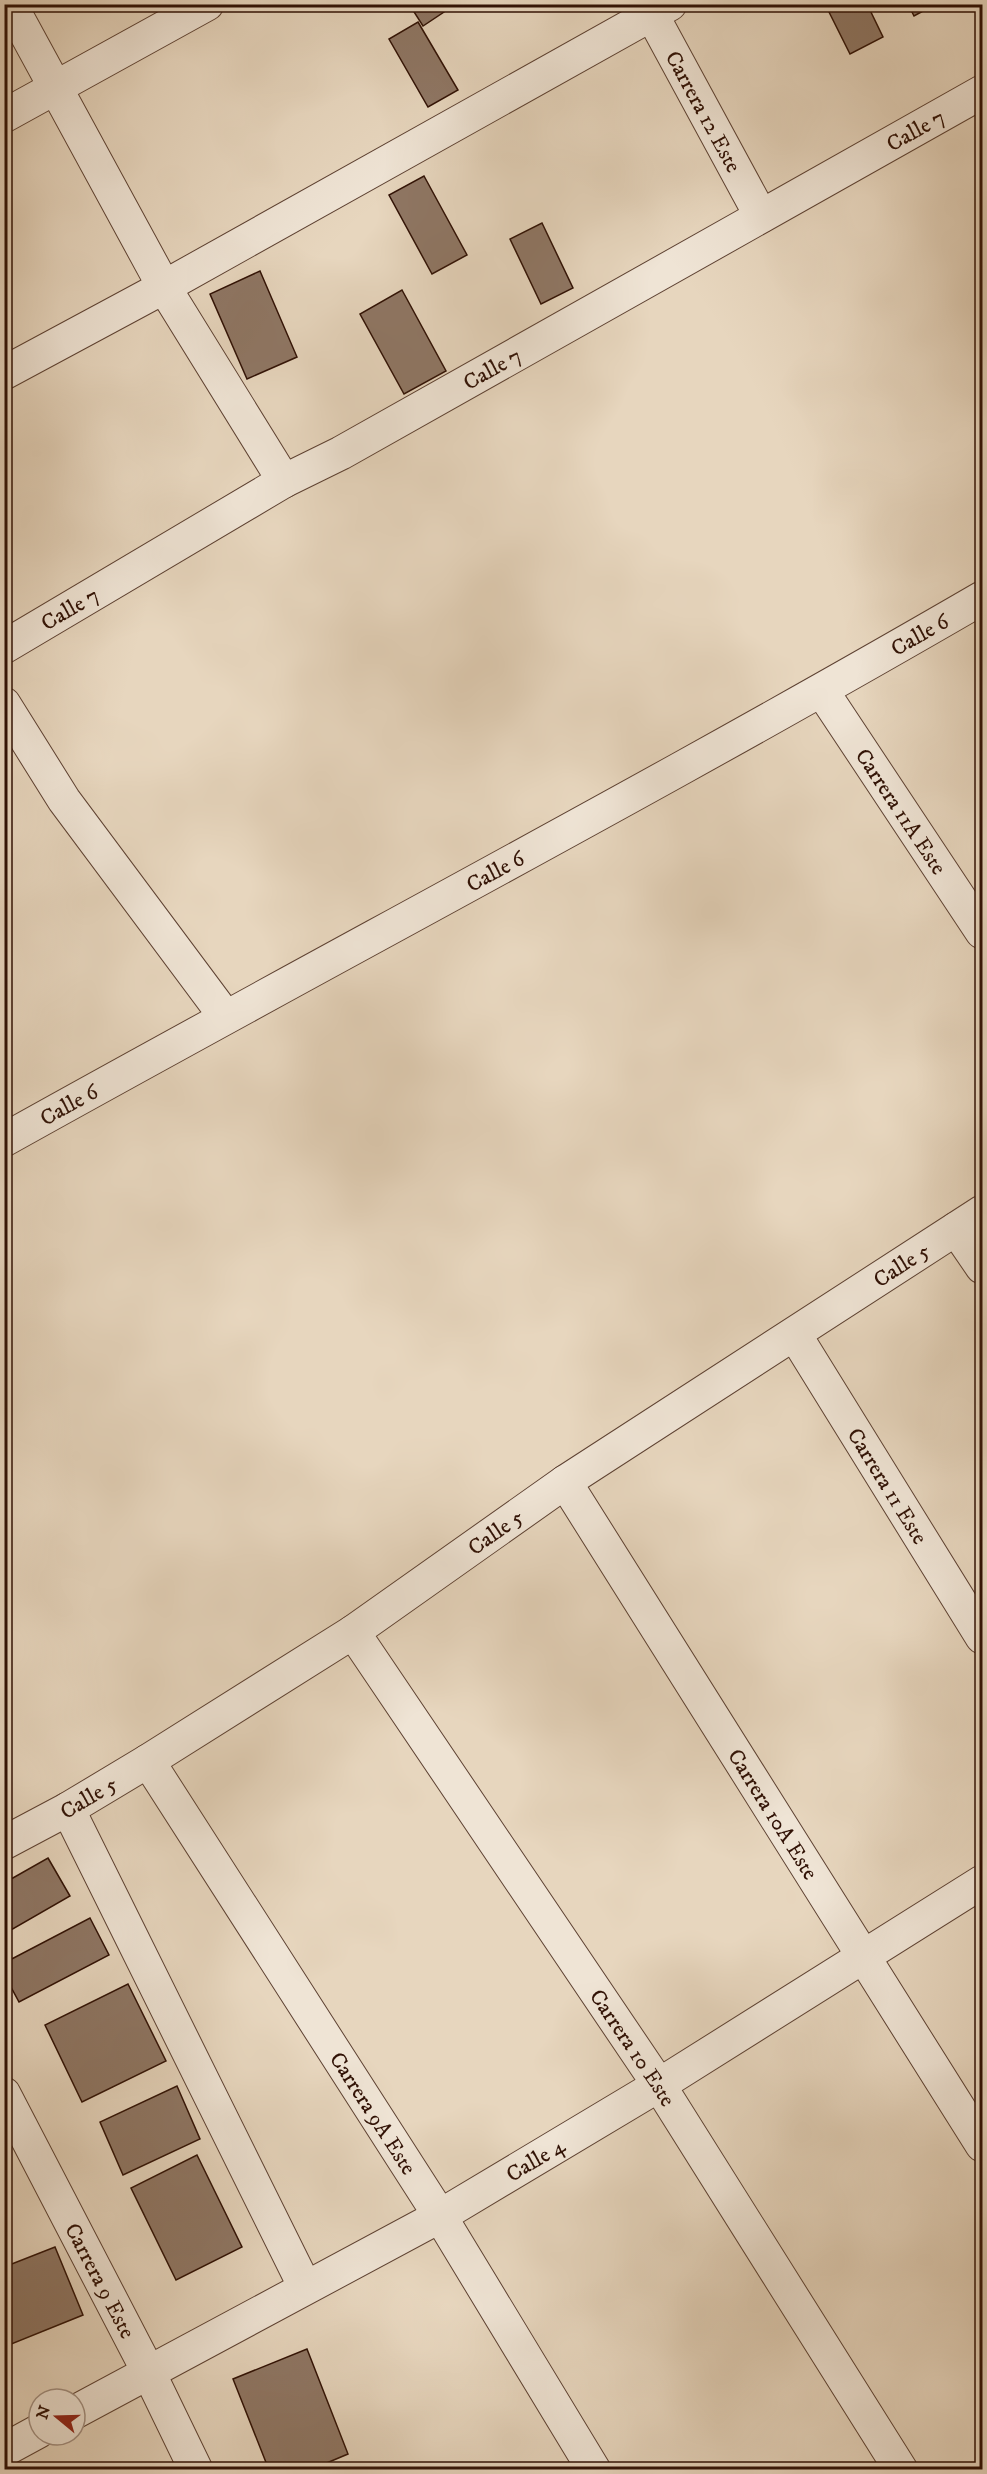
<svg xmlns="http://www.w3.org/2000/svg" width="987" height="2474" viewBox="0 0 987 2474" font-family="'IM FELL DW Pica',serif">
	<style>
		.building { fill: #8f7765; stroke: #301105; stroke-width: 1.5 }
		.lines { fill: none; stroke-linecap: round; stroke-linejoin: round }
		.street-casing { stroke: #5e4233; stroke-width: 35 }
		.street { stroke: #efe4d5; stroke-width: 33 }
		.labels { text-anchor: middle; stroke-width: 5; stroke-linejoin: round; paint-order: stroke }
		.street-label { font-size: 22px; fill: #301105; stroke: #efe4d5 }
	</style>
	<rect width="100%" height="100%" fill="#e7d6be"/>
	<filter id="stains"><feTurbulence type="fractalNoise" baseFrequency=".00333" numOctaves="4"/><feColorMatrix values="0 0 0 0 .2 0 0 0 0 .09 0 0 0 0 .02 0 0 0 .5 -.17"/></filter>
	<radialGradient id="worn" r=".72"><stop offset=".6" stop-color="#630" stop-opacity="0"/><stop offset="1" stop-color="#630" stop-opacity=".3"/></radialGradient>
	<path class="building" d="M409 4H456L423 26Z
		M825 4H867L883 37 850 54Z
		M908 4H936L914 16Z
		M418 22 458 90 428 107 389 39Z
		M424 176 467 255 432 274 389 195Z
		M542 223 573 288 541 304 510 239Z
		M260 271 297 357 247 379 210 294Z
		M402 290 446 371 404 394 360 314Z
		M48 1858 70 1896 4 1934V1883Z
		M90 1918 109 1955 19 2002 4 1974V1963Z
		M128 1984 166 2061 82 2102 45 2025Z
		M177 2086 200 2139 123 2175 100 2122Z
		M197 2155 242 2247 176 2280 131 2188Z
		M55 2247 83 2315 4 2347V2267Z
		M307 2349 348 2454 310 2470H269L233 2379Z"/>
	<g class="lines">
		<g class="street-casing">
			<g id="street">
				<path d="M10 4 164 287 284 481"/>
				<path id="s1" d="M646 4 761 216"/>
				<path d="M4 116 207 4"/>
				<path d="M4 373 164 287 670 4"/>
				<path id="s2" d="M4 647 284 481 341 453 982 92"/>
				<path id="s3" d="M822 691 982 932"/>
				<path d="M4 704 64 800 225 1016"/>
				<path id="s4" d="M4 1140C330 958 660 785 982 598"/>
				<path d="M956 1229 982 1267"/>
				<path id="s5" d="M795 1335 982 1637"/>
				<path id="s6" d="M565 1482 982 2145"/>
				<path id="s7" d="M353 1632 659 2085 901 2470"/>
				<path id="s8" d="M148 1761 440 2216 594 2470"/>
				<path d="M68 1809 305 2287"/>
				<path id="s9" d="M4 1843 68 1809 148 1761 353 1632 565 1482 982 1212"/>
				<path id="s10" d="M4 2094 149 2373 196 2470"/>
				<path id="s11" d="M75 2412 440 2216 659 2085 982 1882"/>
				<path d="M4 2450 39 2431"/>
			</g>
		</g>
		<use href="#street" class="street"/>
	</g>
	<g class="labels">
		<g class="street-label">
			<text dy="8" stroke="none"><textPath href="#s1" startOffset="122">Carrera 12 Este</textPath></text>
			<text dy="8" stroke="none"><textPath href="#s2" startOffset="1048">Calle 7</textPath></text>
			<text dy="8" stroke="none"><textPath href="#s2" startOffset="562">Calle 7</textPath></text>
			<text dy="8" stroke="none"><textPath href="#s2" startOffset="76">Calle 7</textPath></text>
			<text dy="8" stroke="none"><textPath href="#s4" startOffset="1046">Calle 6</textPath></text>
			<text dy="8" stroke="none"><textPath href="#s3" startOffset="144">Carrera 11A Este</textPath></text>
			<text dy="8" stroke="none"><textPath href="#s4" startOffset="560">Calle 6</textPath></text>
			<text dy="8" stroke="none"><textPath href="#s4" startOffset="74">Calle 6</textPath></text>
			<text dy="8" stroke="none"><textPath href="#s9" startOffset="1068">Calle 5</textPath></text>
			<text dy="8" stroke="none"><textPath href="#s5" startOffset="177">Carrera 11 Este</textPath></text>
			<text dy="8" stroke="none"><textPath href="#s9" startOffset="582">Calle 5</textPath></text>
			<text dy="8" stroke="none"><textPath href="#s9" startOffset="96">Calle 5</textPath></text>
			<text dy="8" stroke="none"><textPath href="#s6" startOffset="392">Carrera 10A Este</textPath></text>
			<text dy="8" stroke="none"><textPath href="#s7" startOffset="501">Carrera 10 Este</textPath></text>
			<text dy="8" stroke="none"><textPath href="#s8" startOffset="418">Carrera 9A Este</textPath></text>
			<text dy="8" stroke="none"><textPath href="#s11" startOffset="525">Calle 4</textPath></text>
			<text dy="8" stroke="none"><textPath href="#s10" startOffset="210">Carrera 9 Este</textPath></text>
		</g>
	</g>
	<rect width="987" height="2474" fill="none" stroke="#e7d6be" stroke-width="24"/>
	<rect x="6" y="6" width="975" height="2462" fill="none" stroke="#301105" stroke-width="3"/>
	<rect x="12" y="12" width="963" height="2450" fill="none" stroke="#301105" stroke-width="1.5"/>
	<g transform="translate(57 2417) rotate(289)"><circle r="28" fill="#efe4d5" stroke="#a39082" stroke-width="1.5"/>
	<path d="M0-4.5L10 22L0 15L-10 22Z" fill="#8f2418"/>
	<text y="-9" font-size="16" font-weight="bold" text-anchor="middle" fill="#301105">N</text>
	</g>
	<rect width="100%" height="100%" filter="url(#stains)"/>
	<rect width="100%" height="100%" fill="url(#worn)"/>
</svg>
